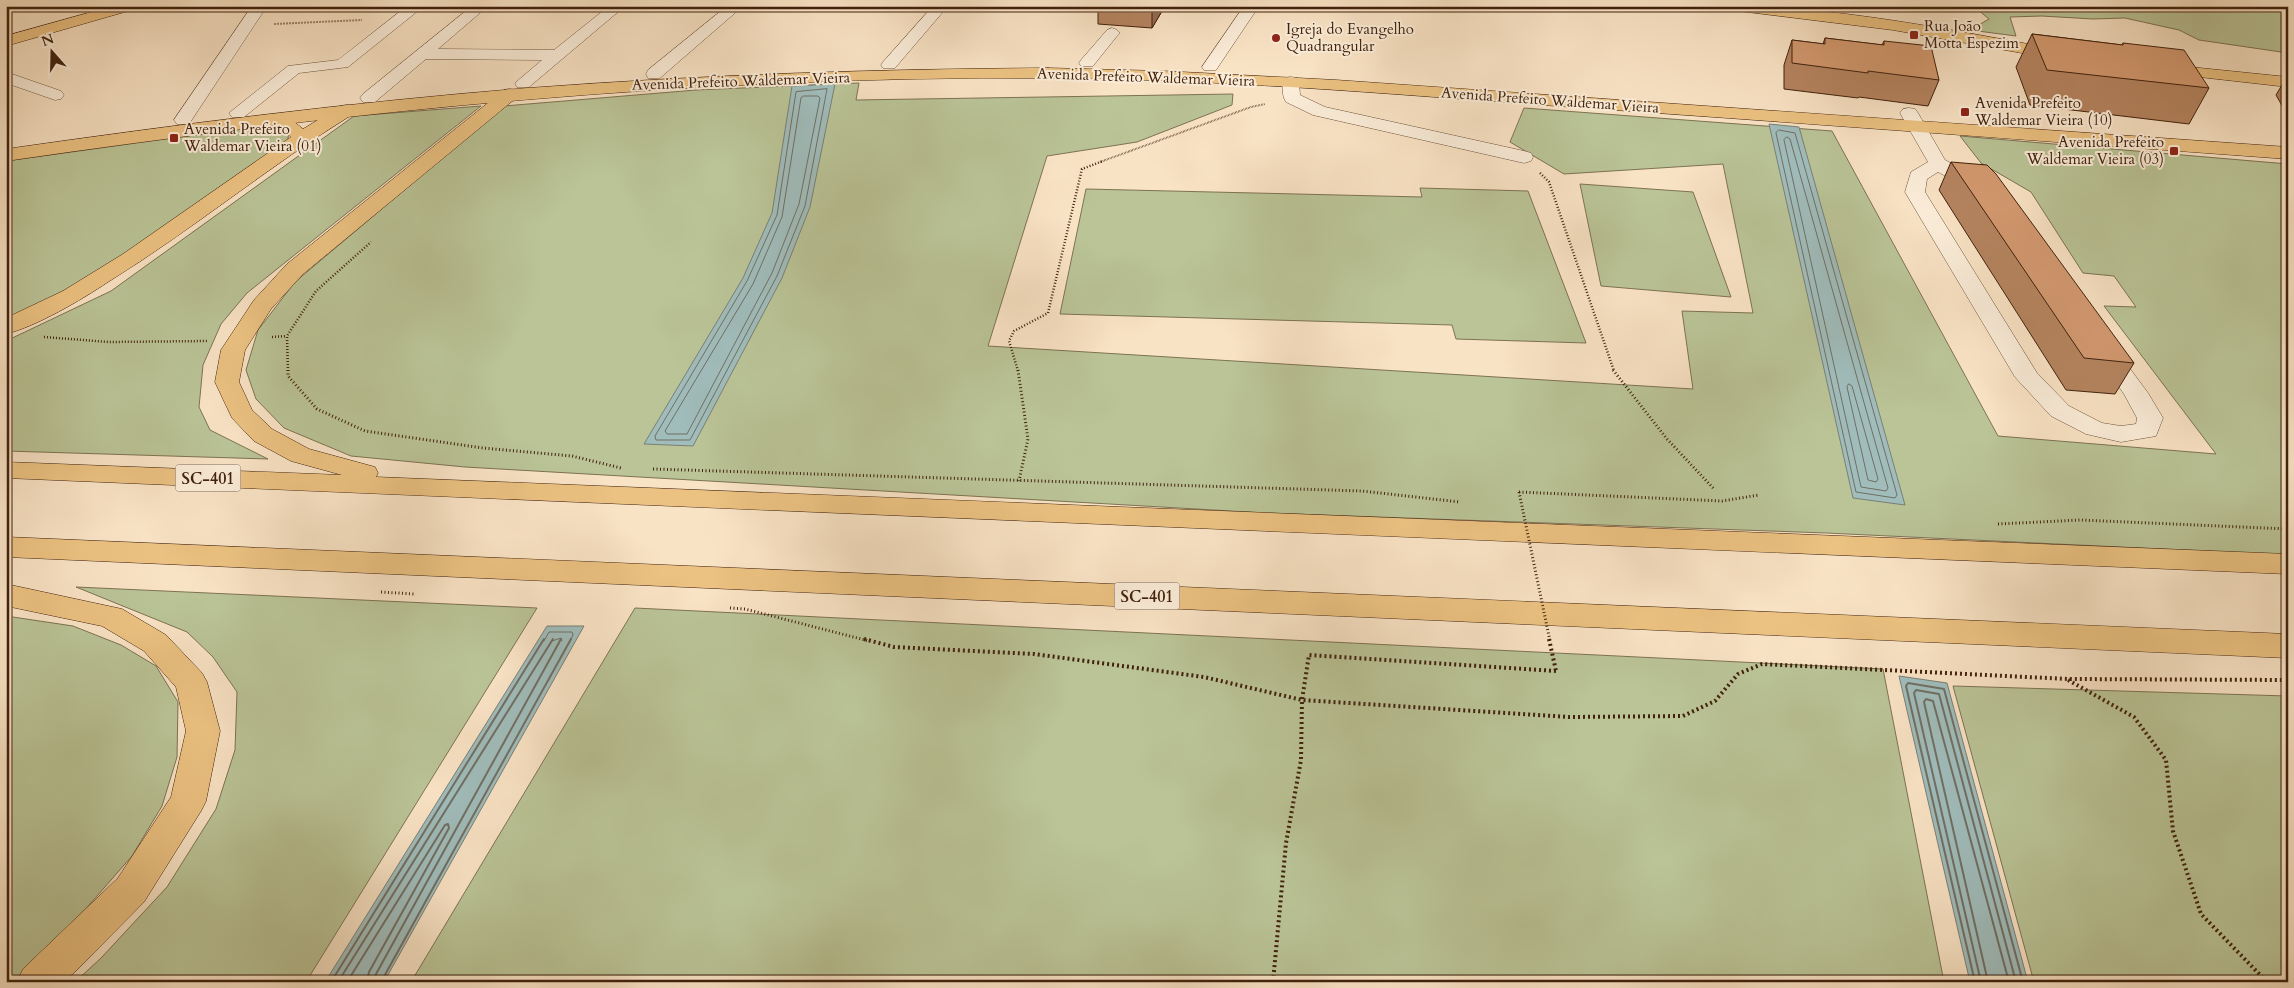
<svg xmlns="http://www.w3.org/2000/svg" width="2294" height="988" viewBox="0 0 2294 988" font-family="Cardo,serif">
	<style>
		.green { fill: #bac497; stroke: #7d7252 }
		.water { fill: #a0bdbc; stroke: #7a7f76 }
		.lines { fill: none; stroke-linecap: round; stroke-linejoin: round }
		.shore-far1 { stroke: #706f64; stroke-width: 1 }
		.shore { stroke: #706f64; stroke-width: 2 }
		.minor-casing { stroke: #6e523b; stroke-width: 1 }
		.major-casing { stroke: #40210d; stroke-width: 1 }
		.highway-casing { stroke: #40210d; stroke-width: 1 }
		.path-far3 { stroke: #40210d; stroke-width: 2; stroke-dasharray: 0.5 1; stroke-linecap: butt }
		.path-far2 { stroke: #40210d; stroke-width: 2.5; stroke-dasharray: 1 2; stroke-linecap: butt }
		.path-far1 { stroke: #40210d; stroke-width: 3; stroke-dasharray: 1 2.5; stroke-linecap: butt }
		.path { stroke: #40210d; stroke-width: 4; stroke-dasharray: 2 3; stroke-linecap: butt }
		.minor { fill: #fbedd9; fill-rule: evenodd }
		.major { fill: #ecc282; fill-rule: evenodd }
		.highway { fill: #ecc282; fill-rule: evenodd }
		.path-bridge-far1 { stroke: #40210d; stroke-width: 3; stroke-dasharray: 1 2.5; stroke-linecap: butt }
		.path-bridge { stroke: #40210d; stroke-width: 4; stroke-dasharray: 2 3; stroke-linecap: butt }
		.wall { fill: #b58460; stroke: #40210d }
		.shaded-wall { fill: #946b4e; stroke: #40210d }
		.building { fill: #d39970; stroke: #40210d }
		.poi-dot { fill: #8f2418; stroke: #fbedd9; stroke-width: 2 }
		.labels { text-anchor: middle; stroke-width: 4; stroke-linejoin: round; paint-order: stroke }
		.far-poi-label { font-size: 15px; fill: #40210d; stroke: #fbedd9; text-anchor: start }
		.far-street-label { font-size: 15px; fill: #40210d; stroke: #fbedd9 }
		.shield { fill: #fbedd9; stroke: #785e4a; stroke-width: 1 }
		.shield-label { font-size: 16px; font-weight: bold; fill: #40210d }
	</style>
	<rect width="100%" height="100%" fill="#f9e3c5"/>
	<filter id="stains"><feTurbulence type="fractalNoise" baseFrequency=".004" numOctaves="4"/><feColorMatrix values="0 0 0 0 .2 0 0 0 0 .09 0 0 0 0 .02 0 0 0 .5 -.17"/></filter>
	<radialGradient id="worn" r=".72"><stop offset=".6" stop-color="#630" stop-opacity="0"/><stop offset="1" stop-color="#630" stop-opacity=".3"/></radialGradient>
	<path class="green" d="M1968 6H2288V53L2199 40 2179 30 2125 18 2093 19 2042 16 2010 17 2016 36 1970 30 1989 19 1977 9Z
		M859 83 856 100 1233 94 1232 105 1137 142 1047 156 988 346 1693 389 1682 311 1753 313 1723 164 1564 174 1510 142 1524 108 1832 131 1998 436 2216 454 2104 306 2136 307 2114 276 2083 273 2031 192 1981 163 1960 136 2288 164V555L1826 533 1266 513 465 467 351 456 284 428 256 399 246 370 258 330 295 282 504 106 696 90Z
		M481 106 247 293 221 324 203 365 199 407 210 430 268 459 6 451V341L111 291 354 116Z
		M260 126 289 133 287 143 91 277 6 321V161Z
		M1580 184 1693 192 1731 297 1601 286Z
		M1420 188 1528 191 1586 343 1456 339 1452 325 1060 314 1086 189 1422 197Z
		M76 587 537 608 306 982H75L101 958 167 887 216 809 235 750 237 692 213 657 187 632Z
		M635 608 1883 669 1944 982H411Z
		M6 616 73 626 121 645 156 666 178 702 177 757 162 806 132 856 55 944 12 982H6Z
		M1953 686 2288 696V982H2034Z"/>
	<path class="water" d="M835 84 810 207 782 278 693 446 644 444 743 278 772 213 792 86Z
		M1769 124 1799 127 1905 505 1853 498Z
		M547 626H584L384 982H325Z
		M1899 676 1947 683 2028 982H1970Z"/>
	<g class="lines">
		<path class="shore-far1" d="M827 89 805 206 777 276 690 440H656L655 436 747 281 777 215 796 92Z
			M804 96H818L820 98 799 204 772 273 687 434H667L665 431 753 284 782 217 801 98Z
			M1779 130 1795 133 1897 495 1895 498 1856 492 1776 133Z
			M1787 137 1790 139 1888 488 1886 491 1861 487 1784 140Z
			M1849 384 1852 386 1878 479 1876 482 1868 480 1847 387Z
			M544 641 549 632H572L573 635 570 641
			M552 641 561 638 562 641"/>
		<path class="shore" d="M331 982 544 639
			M338 982 553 639
			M347 982 445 825 448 824 449 828 369 972 367 982
			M374 982 376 974 561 639
			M381 982 571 639
			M1975 982 1906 686 1908 683 1944 689 2023 982
			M1981 982 1914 693 1916 690 1939 694 2016 982
			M1988 982 1924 702 1926 699 1933 701 2009 982"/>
		<g class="minor-casing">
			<path id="minor" d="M6 6H18L6 13Z
				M252 6H267L189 124H177L174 120Z
				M407 6H424L348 67 299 73 244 117H232L229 113 288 66 338 60Z
				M472 6H488L438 49 554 50 609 6H625L529 87H517L515 83 542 60 426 59 375 102H363L360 98 363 94Z
				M727 6H743L660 78H648L646 74 648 70Z
				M933 6H948L895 68H883L881 65 883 62Z
				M1244 6H1259L1216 70H1204L1202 67Z
				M1112 28 1117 30 1120 33 1117 36 1093 66H1081L1079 63 1081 60 1107 30Z
				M6 72 61 91 64 95 61 99 55 100 6 83Z
				M1291 77 1297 78 1299 82 1300 95 1325 107 1524 151 1531 153 1533 157 1531 161 1524 163 1313 115 1286 102C1282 96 1281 84 1285 78Z
				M1909 108 1915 109 1918 113 1945 160 1987 182 1990 186 1987 190C1971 194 1952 179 1938 172L1927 179 1925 192 2037 373 2069 406 2102 423 2121 426 2136 424 2137 418 2124 394 2091 348 2095 343 2103 341 2111 343 2148 393 2163 418 2156 436 2121 442 2086 434 2051 416 2015 377 1905 192 1911 172 1928 162 1900 113 1903 109Z"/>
		</g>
		<g class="major-casing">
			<path id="major" d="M113 6H137L135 9 6 46V36Z
				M1724 6C1837 6 1950 30 2061 50L2067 52 2069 55 2067 58 2061 60 1893 30 1731 10Z
				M2161 64 2288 77V87L2155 72 2153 69 2155 66Z
				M1048 68 1163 71 1336 80 2288 147V159C2039 141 1791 122 1542 105 1378 93 1213 79 1048 78 699 76 352 110 6 161V149C180 124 353 102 528 88 701 75 874 69 1048 68Z"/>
		</g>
		<g class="highway-casing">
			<path id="highway" d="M510 89 516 90 519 94 516 98 303 274 271 309 245 350 239 382 252 410 272 429 309 449 375 467 378 473 376 477 2288 554V574L6 478V462L342 475 291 461 254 441 232 418 215 382 221 350 254 300 287 264 504 90Z
				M347 105 353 106 356 110 353 114C269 166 192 230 108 282 81 300 37 326 6 334V318L63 291 123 254 291 137 270 118 273 114H285L303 129 341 106Z
				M6 537 2288 634V658L6 557Z
				M6 584 122 609 166 635 202 673 207 682 220 731 206 801 201 811 144 902 65 982H17L23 969 118 878 171 797 186 731 176 687 144 651 102 626 6 606Z"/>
		</g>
		<path class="path-far3" d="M274 24 362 20
			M1100 162 1251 107 1265 104"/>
		<path class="path-far2" d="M1540 173 1549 182 1614 371
			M44 337 109 342 208 341
			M272 337 287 336
			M288 371 287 336 316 291 371 242
			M1018 371 1009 341 1014 331 1048 313 1082 169 1103 161"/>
		<path class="path-far1" d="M288 370V376L317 409 365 431 483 448 572 456 621 468
			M1018 370 1028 439 1019 481
			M1613 370 1667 439 1714 489
			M653 469 1362 491 1460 502
			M1519 492 1722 501 1759 495
			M1998 524 2080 520 2288 529
			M381 592 414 594
			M730 608 745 609 869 641"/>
		<path class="path" d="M864 639 894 647 1034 654 1204 677 1302 700 1569 717 1683 716 1715 701 1738 674 1762 664 2068 679 2288 680
			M2068 680 2134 717 2166 760 2173 831 2201 914 2267 982
			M1273 982 1286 843 1301 760 1302 700 1309 655 1556 671"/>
		<use href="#minor" class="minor"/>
		<use href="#major" class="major"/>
		<use href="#highway" class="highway"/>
		<path class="path-bridge-far1" d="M1519 492 1550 641"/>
		<path class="path-bridge" d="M1549 639 1556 671"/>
	</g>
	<path class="wall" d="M1098 6H1165L1152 28 1098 24Z
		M2032 34 2122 45 2123 43 2209 88 2189 124 2030 105 2016 67Z
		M1825 38 1882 45 1884 41 1939 80 1928 106 1859 97 1858 98 1784 89V65L1792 40 1823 44Z
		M2288 75V116L2276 95Z
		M1951 162 2134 363 2115 394 2066 390 1939 190Z"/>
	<path class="shaded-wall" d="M1154 6H1165L1152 28V9Z"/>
	<path class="building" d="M1113 6H1154L1152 9Z
		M2032 34 2123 45V43L2184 50 2209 88 2047 70Z
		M1825 38 1884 45V41L1931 46 1939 80 1868 71V73L1792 63V40L1825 44Z
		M1951 162 1987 165 1996 174 2134 363 2084 358Z"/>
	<g class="poi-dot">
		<rect x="1909" y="30" width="10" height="10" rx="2.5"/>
		<circle cx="1276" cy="38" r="5"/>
		<rect x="1960" y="107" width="10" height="10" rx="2.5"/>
		<rect x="169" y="133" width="10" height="10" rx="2.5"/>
		<rect x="2169" y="146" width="10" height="10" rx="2.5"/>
	</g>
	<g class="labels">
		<g class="far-poi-label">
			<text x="1924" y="31">Rua João<tspan x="1924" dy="17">Motta Espezim</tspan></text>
			<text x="1286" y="34">Igreja do Evangelho<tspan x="1286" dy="17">Quadrangular</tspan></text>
			<text x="1975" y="108">Avenida Prefeito<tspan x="1975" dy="17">Waldemar Vieira (10)</tspan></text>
			<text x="184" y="134">Avenida Prefeito<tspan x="184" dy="17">Waldemar Vieira (01)</tspan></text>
			<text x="2164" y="147" text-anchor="end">Avenida Prefeito<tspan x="2164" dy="17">Waldemar Vieira (03)</tspan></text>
		</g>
		<g class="far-street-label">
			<text transform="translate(1146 77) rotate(2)" y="5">Avenida Prefeito Waldemar Vieira</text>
			<text transform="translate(741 81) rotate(-2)" y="5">Avenida Prefeito Waldemar Vieira</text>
			<text transform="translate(1550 100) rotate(4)" y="5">Avenida Prefeito Waldemar Vieira</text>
		</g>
		<g class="shield">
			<rect x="175.5" y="464.5" width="65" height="27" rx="4"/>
			<rect x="1114.5" y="582.5" width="65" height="27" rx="4"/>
		</g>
		<g class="shield-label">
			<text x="208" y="484">SC-401</text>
			<text x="1147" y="602">SC-401</text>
		</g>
	</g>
	<rect width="2294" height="988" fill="none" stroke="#f9e3c5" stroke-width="25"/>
	<rect x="8" y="8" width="2279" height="973" fill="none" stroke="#40210d" stroke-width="2.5"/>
	<rect x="12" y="12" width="2269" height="963" fill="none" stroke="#40210d"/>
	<g transform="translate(52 52) rotate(340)" stroke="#fbedd9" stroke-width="4" paint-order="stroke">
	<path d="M0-4L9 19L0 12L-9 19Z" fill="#40210d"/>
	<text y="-8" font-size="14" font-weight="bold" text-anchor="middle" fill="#40210d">N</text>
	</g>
	<rect width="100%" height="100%" filter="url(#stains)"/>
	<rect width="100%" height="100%" fill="url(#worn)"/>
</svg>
